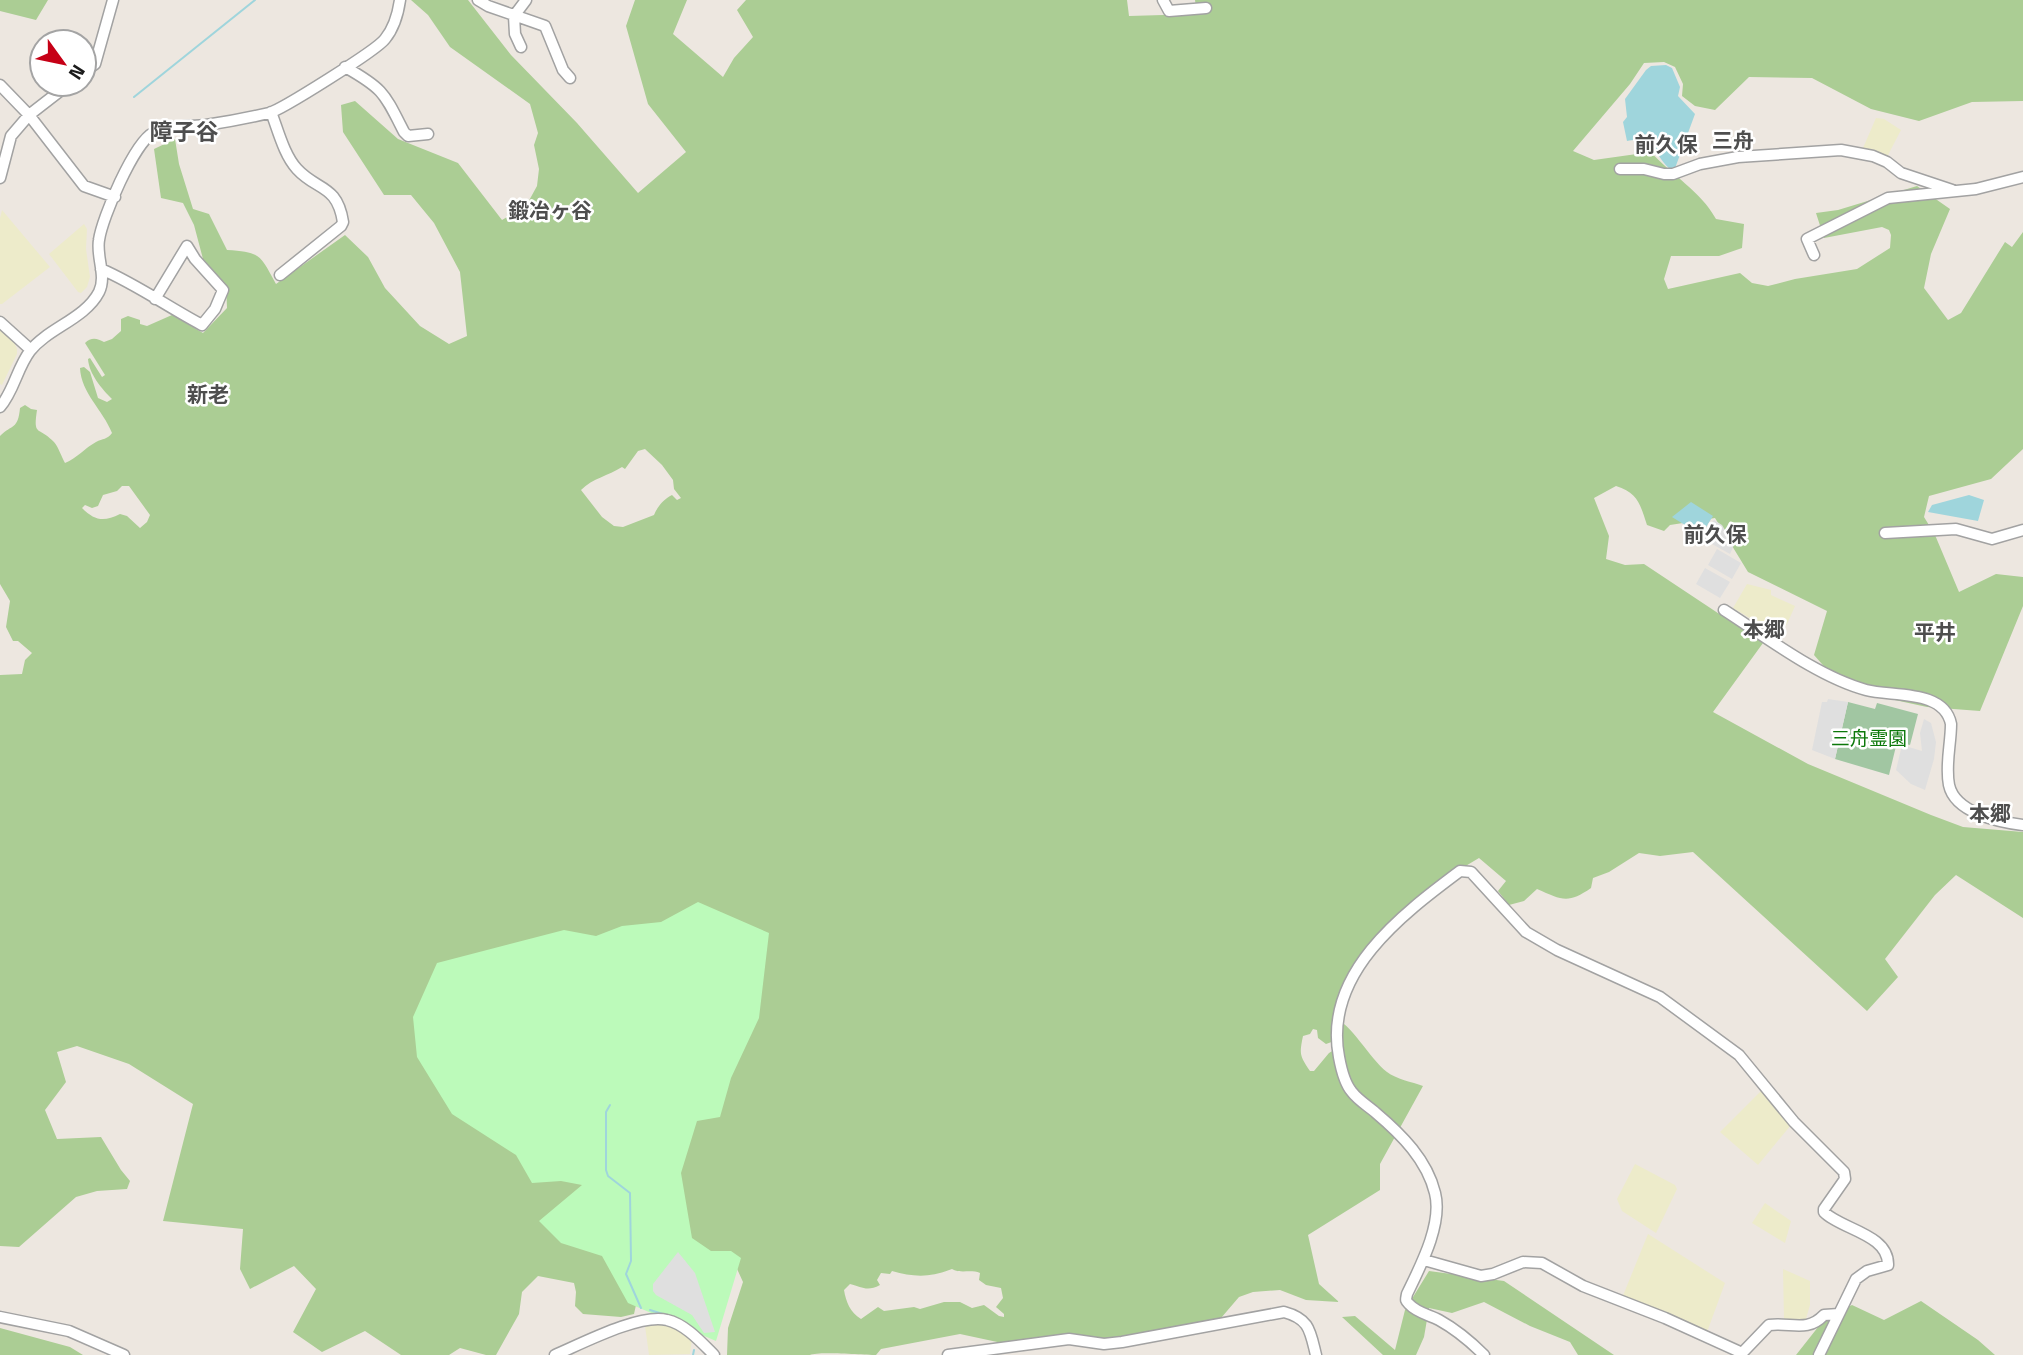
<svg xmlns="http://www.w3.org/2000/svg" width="2023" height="1355" viewBox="0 0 2023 1355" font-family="'Titillium Web','Noto Sans JP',sans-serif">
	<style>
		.farmland { fill: #edebca }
		.forest { fill: #abcd94; fill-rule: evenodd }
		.cemetery { fill: #a1c6a2 }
		.park { fill: #bcfaba }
		.parking { fill: #dfdfdf }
		.water { fill: #9fd5dc }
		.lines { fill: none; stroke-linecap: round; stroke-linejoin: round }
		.stream { stroke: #9fd5dc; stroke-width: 2 }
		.minor-casing { stroke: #a2a2a2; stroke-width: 13 }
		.minor { stroke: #fff; stroke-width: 10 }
		.labels { text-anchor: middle; stroke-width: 5; stroke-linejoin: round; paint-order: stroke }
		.park-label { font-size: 19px; fill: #0c780a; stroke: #fff }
		.neighbourhood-label { font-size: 21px; font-weight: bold; fill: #4e4e4e; stroke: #fff }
		.quarter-label { font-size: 23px; font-weight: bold; fill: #4e4e4e; stroke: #fff }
	</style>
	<rect width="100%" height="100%" fill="#ede7e0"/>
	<path class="farmland" d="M1876 118 1884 119 1901 130 1887 157 1863 148Z
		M2 210 50 267 2 304H0V218Z
		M84 224 87 229 86 249 90 277 87 287 81 293 78 292 49 254Z
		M0 329 13 340 17 349V354L2 385 0 384Z
		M1747 584 1771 590V595L1795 606 1787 624 1778 635 1733 608Z
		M1763 1089 1791 1125 1758 1165 1720 1132Z
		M1635 1164 1675 1185 1677 1189 1656 1233 1622 1211 1617 1199Z
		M1765 1203 1791 1221 1785 1243 1752 1223Z
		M1648 1234 1725 1283 1707 1332 1622 1298Z
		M1783 1269 1810 1281V1305L1805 1322 1784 1319Z
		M660 1323 675 1328 692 1339 690 1354 649 1355 645 1326Z"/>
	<path class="forest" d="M0 0H48L36 20 0 11Z
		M411 0H468L511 55 577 123 638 193 686 152 648 104 626 26 635 0H687L673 34 723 77 734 58 753 37 737 10 746 0H1127L1129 16 1197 14 1195 0H2023V101L1972 102 1919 121 1871 109 1812 78 1749 77 1715 110 1695 106 1682 96 1683 84 1675 67 1664 62 1644 63 1630 84 1573 151 1594 160 1651 152C1672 176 1700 190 1716 219L1744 224 1742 248 1719 256H1671L1664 279 1668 289 1740 273 1752 283 1768 286 1795 279 1857 269 1890 248 1891 235 1889 230 1882 227 1824 238 1816 213 1838 210 1917 186 1950 209 1931 254 1924 288 1948 320 1961 313 2005 242 2012 247 2023 232V449L1991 479 1929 496 1924 517 1935 535 1959 592 1996 574 2023 577V606L1980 711 1927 707 1844 689 1814 655 1827 611 1748 572 1715 518 1670 525 1664 531 1647 525C1640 504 1638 493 1616 486L1594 498 1609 536 1606 559 1625 565 1644 564 1763 643 1713 712 1808 764 1931 815 1963 827 2023 832V918L1956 875 1935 895 1885 959 1898 977 1867 1011 1693 852 1660 856 1639 853 1609 872 1593 878 1591 888C1568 904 1562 900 1537 889L1524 901 1509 905 1498 891 1506 881 1479 858C1410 898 1374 937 1343 1011L1334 1012 1333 1017C1352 1024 1369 1058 1387 1072 1396 1079 1412 1082 1423 1086L1380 1164V1190L1308 1235 1319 1284 1339 1302 1306 1300 1280 1290 1253 1292 1239 1297 1221 1318 1116 1340 1002 1343 960 1334 881 1349 876 1355C863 1355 818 1351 810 1355H727L728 1328 743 1282 733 1260 724 1266 591 1175 597 1242 636 1305 634 1314 621 1317 583 1314 575 1306 576 1292 574 1283 538 1276 522 1292 519 1314 496 1355H486L460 1348 449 1355H401L365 1331 322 1352 293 1332 316 1289 294 1266 250 1289 240 1269 243 1229 163 1221 193 1104 129 1064 77 1046 57 1052 66 1082 45 1110 57 1139 101 1137 121 1170 130 1181 127 1189 97 1191 76 1197 19 1247 0 1246V675L22 674 25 660 32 653 18 641H13L6 627 10 601 0 584V436C12 424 18 430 20 408L25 405 31 409 37 410C33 437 38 426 54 442 59 448 61 456 65 463 77 458 85 448 96 442 103 438 107 440 112 433 103 410 81 393 80 368L84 367 90 372 98 398 107 402 112 399C102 389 89 374 88 359L90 358 102 377 105 375 85 343C91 337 97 338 104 342L112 339 121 331V319L128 316 140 320V324L147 326 172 315 203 333 227 308 226 285 203 259 194 225 183 203 161 198 154 149 175 139 179 164 193 209 209 214 227 250C261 252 260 255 276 284L345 235 368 257 385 288 420 326 449 344 467 336 460 272 434 223 411 195H384L343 132 341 105 355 101 398 139 458 163 502 220 526 206 537 186 539 169 534 145 538 133 530 104 450 47 428 15ZM645 449 662 465 673 480 674 489 681 498 677 500 672 495C664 499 657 507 654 515L623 527 614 526 602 517 581 490C593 478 608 476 622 467L625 469 638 451ZM122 486H129L150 515 147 522 140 528 127 516 120 514C104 522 95 521 82 508L85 505 92 508 98 506 103 495 117 491ZM1313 1029 1317 1030 1318 1038 1326 1044 1337 1040 1334 1050 1329 1053 1314 1071H1310C1300 1056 1299 1055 1303 1036L1310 1034ZM952 1269C960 1274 971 1269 980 1273L979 1280 986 1285 1001 1288 1003 1298 996 1307 1004 1314V1317L999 1316 984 1305 972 1308 960 1302H944L920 1309 914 1307 884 1311 878 1307 861 1319C850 1312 846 1302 844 1290L850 1284C862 1287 867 1292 880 1285L877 1280 881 1273 890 1274 892 1271C913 1277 930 1278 952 1269Z
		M1429 1271 1504 1281 1614 1355H1578L1570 1342 1530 1326 1484 1302 1452 1313 1429 1308 1424 1337 1416 1355H1383L1342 1317 1355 1316 1395 1350 1405 1310Z
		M1921 1301 1978 1340 1995 1355H1796L1826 1317 1852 1305 1884 1320Z
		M0 1328 70 1347 83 1355H0Z"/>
	<path class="cemetery" d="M1848 702 1875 709 1877 703 1918 714 1910 745 1897 742 1889 775 1835 759Z"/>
	<path class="park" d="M698 902 769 933 759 1018 731 1078 720 1117 697 1121 681 1173 692 1238 711 1251H731L741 1258 716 1341 628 1303 602 1256 561 1243 539 1221 582 1185 561 1181 532 1183 516 1155 452 1114 417 1057 413 1017 437 963 564 930 596 936 622 926 661 922Z"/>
	<path class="parking" d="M1714 520 1722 525 1734 545 1730 554 1703 539Z
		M1717 549 1741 563 1732 579 1708 565Z
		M1705 568 1730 582 1720 598 1696 584Z
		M1828 699 1848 702 1835 759 1812 750 1822 702H1827Z
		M1924 719 1931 723 1936 742 1934 759 1925 790 1911 784 1896 770 1902 745 1922 751 1920 733Z
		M678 1252 695 1273 715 1332 704 1333 692 1315 656 1295 653 1291V1284Z"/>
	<path class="water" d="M1666 65 1672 68 1680 87 1678 96 1695 114 1674 171C1655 162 1658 134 1627 141L1623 122 1627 117 1625 99 1646 70 1651 66Z
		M1969 495 1984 500 1978 521 1928 512 1932 505Z
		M1691 502 1713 516 1701 535 1672 517Z"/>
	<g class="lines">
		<path class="stream" d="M134 97 255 0
			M610 1105 606 1112V1170L608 1176 630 1193 631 1261 626 1274 641 1308
			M650 1310 666 1315
			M693 1355 694 1350"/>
		<g class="minor-casing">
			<path id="minor" d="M478 0 488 6 545 26 563 70 570 78
				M1163 0 1169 11 1206 8
				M521 47 515 34 514 16 526 0
				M345 67C384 89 384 93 404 132L408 136 428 134
				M84 72 95 64 113 0
				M0 85 29 115 84 186 115 197
				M271 112C278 130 284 155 297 169 317 191 337 184 343 222L341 226 280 275
				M1620 169H1644L1664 174H1673L1700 164 1738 157 1841 150 1873 156 1887 162 1901 173 1952 190
				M0 178 11 136 29 115 69 84
				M1814 255 1807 239 1888 198 1976 189 2023 177
				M101 269C136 284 168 307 202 325L215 309 223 290 195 259 187 246 155 299
				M0 322 31 350
				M0 407C14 391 17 368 30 351 48 328 85 319 99 292 107 276 96 257 99 240 102 218 134 143 153 133 169 125 189 127 206 125 227 122 248 118 269 113 281 110 377 50 385 39 394 28 398 14 400 0
				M1885 533 1956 529 1992 539 2023 530
				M1724 610C1766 637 1818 677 1866 690 1892 697 1944 689 1951 724 1951 744 1945 765 1949 785 1955 813 1999 822 2023 825
				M1424 1260 1481 1276 1493 1274 1523 1262 1542 1263 1583 1286 1665 1318 1740 1352 1744 1351 1769 1325C1791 1322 1807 1333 1824 1315L1839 1314
				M0 1317 69 1331 124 1355
				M555 1355C581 1344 640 1313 667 1320 685 1324 701 1342 714 1355
				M948 1355 1069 1339 1104 1344 1122 1342 1284 1312C1310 1319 1310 1331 1316 1355
				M1484 1355C1470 1341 1457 1330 1439 1320 1430 1315 1417 1313 1409 1304 1405 1300 1406 1300 1407 1294 1420 1267 1443 1224 1435 1193 1427 1160 1402 1135 1376 1113 1368 1106 1358 1100 1352 1092 1345 1084 1341 1068 1339 1057 1323 974 1401 915 1460 871L1471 872 1526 932 1557 950 1660 997 1739 1055 1794 1122 1844 1172 1845 1179 1824 1209V1212C1840 1229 1889 1234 1888 1265L1867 1271 1856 1279 1819 1355"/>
		</g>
		<use href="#minor" class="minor"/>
	</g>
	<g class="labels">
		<g class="park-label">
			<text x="1869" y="745">三舟霊園</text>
		</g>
		<g class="neighbourhood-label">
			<text x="1733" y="148">三舟</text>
			<text x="1666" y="152">前久保</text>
			<text x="550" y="218">鍛冶ヶ谷</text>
			<text x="208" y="402">新老</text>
			<text x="1715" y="542">前久保</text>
			<text x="1764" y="637">本郷</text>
			<text x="1935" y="640">平井</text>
			<text x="1990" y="821">本郷</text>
		</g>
		<g class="quarter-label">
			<text x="184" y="140">障子谷</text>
		</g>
	</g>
	<g transform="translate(63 63) rotate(123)"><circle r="33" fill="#ffffff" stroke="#a4a4a4" stroke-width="2"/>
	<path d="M0-5L12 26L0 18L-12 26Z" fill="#c60016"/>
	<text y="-10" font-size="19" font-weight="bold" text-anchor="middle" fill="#1b1b1b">N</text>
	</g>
</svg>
